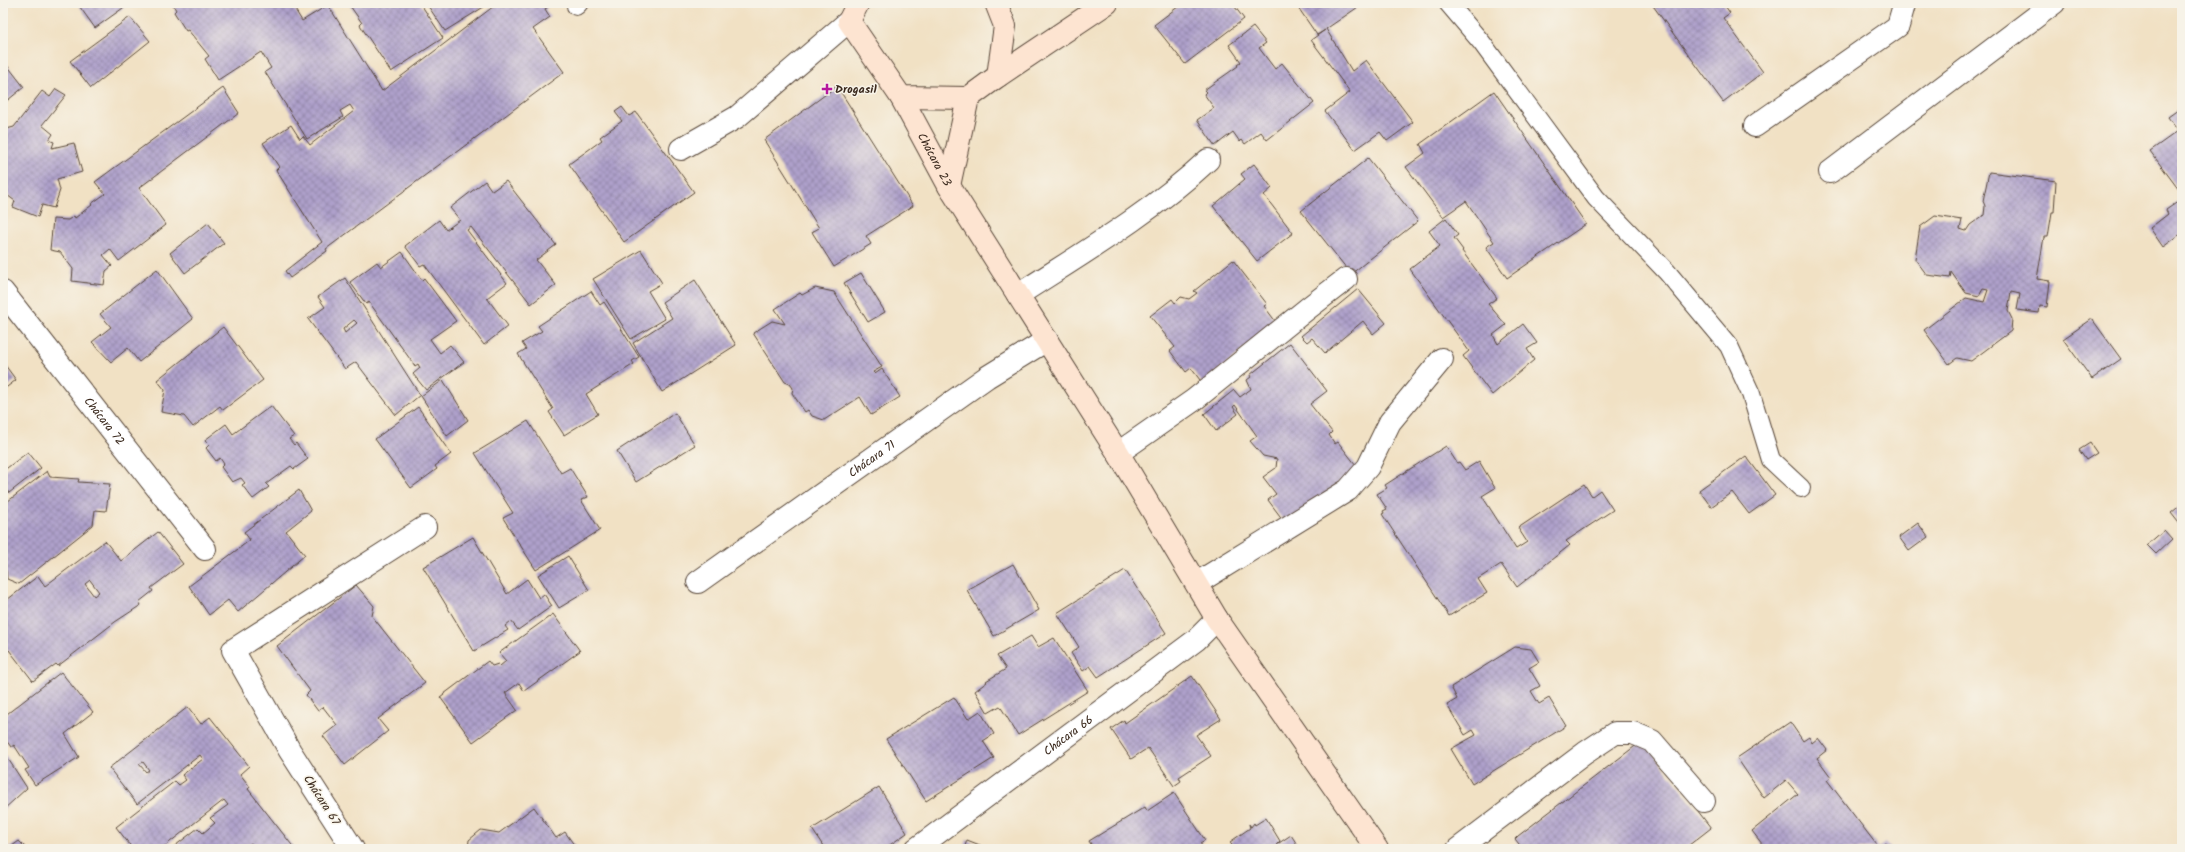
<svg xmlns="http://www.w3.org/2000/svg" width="2185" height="852" viewBox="0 0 2185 852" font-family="Kalam,sans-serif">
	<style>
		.building { fill: url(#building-cross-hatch); fill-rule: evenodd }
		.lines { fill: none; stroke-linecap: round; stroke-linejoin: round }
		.lane-casing { stroke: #564537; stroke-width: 20 }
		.street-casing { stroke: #564537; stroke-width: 24 }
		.secondary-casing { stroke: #564537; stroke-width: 24 }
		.lane { stroke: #fff; stroke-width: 18 }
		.street { stroke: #fff; stroke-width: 22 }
		.secondary { stroke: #fde4d1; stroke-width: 22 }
		.poi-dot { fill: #b5179e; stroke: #f7f3e8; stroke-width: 1.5 }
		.labels { text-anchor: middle; stroke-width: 3; stroke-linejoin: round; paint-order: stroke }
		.poi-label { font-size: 12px; font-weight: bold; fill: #3b2a1e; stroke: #f7f3e8; text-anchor: start }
		.street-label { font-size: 12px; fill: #3b2a1e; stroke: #f7f3e8 }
	</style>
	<defs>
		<pattern id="building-cross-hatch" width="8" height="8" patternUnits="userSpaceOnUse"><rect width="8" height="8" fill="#aea0cb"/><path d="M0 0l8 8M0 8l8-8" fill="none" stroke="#8f83a4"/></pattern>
	</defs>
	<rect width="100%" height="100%" fill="#f7f3e8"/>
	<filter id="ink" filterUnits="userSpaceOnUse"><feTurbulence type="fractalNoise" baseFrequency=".025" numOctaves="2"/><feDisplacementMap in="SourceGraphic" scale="8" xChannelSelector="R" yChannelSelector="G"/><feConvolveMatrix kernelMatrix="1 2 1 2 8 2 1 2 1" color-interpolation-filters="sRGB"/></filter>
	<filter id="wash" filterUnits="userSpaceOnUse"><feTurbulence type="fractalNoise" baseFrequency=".012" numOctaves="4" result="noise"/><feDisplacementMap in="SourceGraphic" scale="16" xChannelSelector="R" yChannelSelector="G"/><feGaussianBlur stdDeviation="0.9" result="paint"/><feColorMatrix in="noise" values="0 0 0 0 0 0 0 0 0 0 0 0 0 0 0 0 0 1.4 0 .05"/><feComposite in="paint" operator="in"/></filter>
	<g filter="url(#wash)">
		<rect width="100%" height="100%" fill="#f1e1c4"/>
		<g id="blocks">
			<path class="building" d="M77 3H130L95 28Z
				M172 3H291L302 21 328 5 382 91 498 3H553L545 9 550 17 533 29 564 72 326 249 327 251 290 278 285 271 322 242 276 170 279 167 263 143 291 125 300 139 303 136 310 145 354 111 350 105 340 111 343 117 307 139 265 72 271 68 261 52 218 80 205 59 209 56 188 30 186 31 174 12 176 10Z
				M348 3H420L443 38 391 72 360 25 362 23Z
				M426 3H490L445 31Z
				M1183 3H1232L1244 19 1185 64 1154 25Z
				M1295 3H1364L1326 29 1352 71 1366 60 1413 122 1387 141 1380 132 1355 150 1325 111 1350 92 1311 40 1325 30 1317 35Z
				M1651 3H1723L1730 13 1723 18 1763 72 1723 102Z
				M130 17 150 41 91 88 70 61Z
				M1253 27 1266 43 1259 48 1275 69 1282 63 1314 103 1267 140 1261 132 1245 144 1242 140 1240 142 1233 132 1215 146 1197 120 1214 108 1204 94 1206 92 1204 90 1238 66 1237 65 1241 62 1229 45Z
				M3 60 24 87 3 104Z
				M837 86 913 206 866 236 871 244 834 267 812 232 819 228 764 140Z
				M223 88 239 113 139 188 166 225 119 261 110 249 103 255 112 266 106 271 104 285 72 281 73 269 60 252 50 250 53 219 68 220 74 216 75 218 92 205 91 204 105 194 95 182Z
				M56 89 66 95 42 125 53 134 49 140 54 142 52 148 74 143 82 172 57 179 60 190 54 208 42 205 38 217 13 207 15 201 3 192V130L14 127 42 91 50 97Z
				M1494 91 1586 224 1507 278 1486 247 1494 242 1466 201 1443 217 1406 167 1425 153 1420 144Z
				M622 107 629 116 636 112 694 192 624 242 569 164 602 140 600 137 622 121 615 112Z
				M2182 107V194L2150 151 2178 131 2168 117Z
				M1368 158 1418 221 1351 274 1301 211Z
				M1254 164 1272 188 1264 195 1293 233 1257 261 1213 206 1245 179 1241 174Z
				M1989 172 2056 181 2054 212H2052L2048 237H2044L2037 279 2050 281 2047 307 2040 306 2039 313 2017 310 2020 294 2011 292 2008 311 2012 319 2011 331 1971 361 1957 358 1949 364 1924 330 1966 298 1984 302 1988 290 1983 289 1979 296 1966 293 1951 272 1950 278 1927 275 1915 259 1920 227 1935 216 1962 220 1960 229 1966 231 1970 225 1984 215 1985 206 1983 201Z
				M485 181 492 191 506 181 556 245 536 260 556 285 531 304 471 227 467 230 507 283 487 298 508 326 484 345 424 264 420 266 405 246 439 220 446 230 460 220 450 208Z
				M2182 199V233L2163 247 2150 228 2168 214 2166 210Z
				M1446 218 1458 235 1454 238 1463 250 1462 251 1497 298 1488 304 1506 325 1493 335 1498 344 1523 324 1537 343 1527 349 1534 360 1492 395 1463 356 1469 351 1410 269 1440 246 1429 231Z
				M208 223 224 243 185 273 170 253Z
				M641 250 662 283 648 291 665 319 631 339 593 279Z
				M402 252 422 280 424 278 456 321 430 339 440 353 450 345 464 362 426 390 413 374 420 368 418 364 415 366 369 302 366 304 350 282 377 262 381 267Z
				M1233 260 1267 304 1264 306 1276 322 1203 384 1191 368 1186 372 1173 355 1170 351 1175 347 1150 316 1172 299 1175 303 1181 297 1189 299 1197 293 1194 291Z
				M157 269 193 319 139 362 128 348 111 362 92 342 111 327 100 314Z
				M861 273 885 312 868 322 844 283Z
				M345 278 420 395 396 415 356 362 345 369 308 319 325 307 318 297ZM354 320 357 323 345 333 343 329Z
				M695 280 736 345 662 392 633 343 672 318 662 302Z
				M815 288 834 292 882 367 873 372 875 374 882 369 900 397 871 415 860 397 824 420 812 416 808 410 805 412 792 393 793 388 790 384 785 382 753 333 772 321 785 324 775 309 800 293 802 295Z
				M1358 289 1386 323 1373 334 1363 321 1325 353 1312 338 1307 342 1301 336Z
				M591 291 600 305 604 302 639 357 632 361 634 364 586 394 598 414 564 435 549 412 553 409 518 354 526 349 522 343 542 331 538 326Z
				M2092 319 2121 359 2092 379 2063 339Z
				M223 327 263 380 223 410 220 406 193 427 184 416 161 412 165 390 157 380Z
				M1290 343 1327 391 1310 404 1332 432 1329 435 1335 444 1338 442 1363 474 1286 524 1268 500 1276 494 1263 477 1276 468 1277 459 1263 456 1250 441 1257 436 1235 405 1233 407 1238 414 1216 431 1204 414 1234 390 1240 397 1251 389 1247 380 1251 377 1250 375Z
				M5 365 16 380 3 390V367Z
				M443 380 468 420 447 436 421 396Z
				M271 406 294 436 289 439 294 445 296 443 308 459 294 469 291 466 266 484 269 487 253 499 242 485 245 483 241 478 232 482 221 467 224 464 220 458 216 461 206 448 209 445 205 440 226 424 233 434Z
				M418 407 451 454 435 466 437 469 411 488 375 439Z
				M675 413 695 445 636 482 617 451Z
				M528 421 561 473 570 468 588 497 581 500 600 530 536 570 503 518 513 513 475 453Z
				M2090 443 2097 453 2086 460 2079 450Z
				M1446 446 1457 463 1459 462 1465 470 1479 461 1495 488 1482 496 1516 549 1527 542 1518 528 1584 484 1592 496 1600 490 1613 510 1566 541 1570 545 1517 587 1501 564 1478 579 1487 593 1449 616 1382 514 1384 513 1383 511 1387 509 1377 494 1387 488 1385 485Z
				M28 452 41 468 9 493 3 485V471Z
				M1746 456 1775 495 1749 514 1732 492 1711 507 1699 490Z
				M47 471 50 477 79 479 78 482 110 484 106 511 95 510 93 525 19 584 7 579 6 570 3 572V505Z
				M299 490 311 511 286 531 305 555 238 612 228 600 209 615 189 586 250 540 244 532Z
				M2182 504V527L2171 513Z
				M1918 523 1928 537 1909 551 1899 537Z
				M2164 530 2172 539 2156 554 2147 545Z
				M158 532 183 564 151 588 153 591 139 602 141 605 115 622 58 666 56 664 33 681 9 650 3 655V603L38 576 45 586 105 541 121 561ZM90 580 99 592 94 596 85 584Z
				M473 537 507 594 527 579 539 598 544 594 552 606 518 630 511 621 505 626 508 630 474 651 423 567Z
				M568 556 589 590 559 608 538 575Z
				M1013 564 1039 610 994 636 967 590Z
				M1125 570 1166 633 1098 677 1090 666 1083 671 1071 653 1079 647 1057 613Z
				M356 585 374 606 372 616 425 683 378 719 388 731 345 765 323 736 337 725 323 707 318 711 306 695 310 691 277 646Z
				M553 614 580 651 524 691 519 683 505 693 517 710 473 742 440 697 488 661 492 666 498 664 500 666 506 661 499 653Z
				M1031 636 1038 647 1054 638 1088 691 1018 735 1000 706 988 713 975 691 987 682 986 681 1006 669 997 656Z
				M1515 647 1531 649 1539 662 1529 668 1540 686 1531 691 1539 704 1549 698 1566 726 1472 784 1451 749 1476 735 1473 730 1465 735 1447 705 1457 699 1451 687Z
				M61 672 93 712 65 734 79 757 35 785 25 770 29 768 14 745 11 747 3 736V717Z
				M1192 676 1221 719 1196 735 1211 756 1179 777 1181 781 1174 786 1148 748 1131 759 1111 729 1124 720 1125 723Z
				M954 697 968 719 980 711 994 734 983 741 994 758 926 801 886 739Z
				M188 707 201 724 210 717 249 766 240 774 250 787 248 789 295 849H254L255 848 251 843 244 849H171L198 828 203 833 215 823 210 818 228 805 224 800 161 849H128L130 845 116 827 175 781 179 785 186 780 182 775 203 759 200 755 137 804 109 768ZM143 762 149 770 146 772 139 764Z
				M1790 722 1803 741 1809 737 1812 743 1818 738 1827 750 1817 758 1831 777 1827 780 1879 848 1886 843 1891 849H1766L1752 831 1798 794 1786 780 1764 798 1737 758Z
				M1643 740 1711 828 1684 849H1523L1515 839 1518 836Z
				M3 751 27 788 3 810Z
				M879 787 907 833 884 849H825L812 829Z
				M1174 793 1205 840 1200 843 1204 849H1094L1089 841 1145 807 1147 811Z
				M534 807 556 838 565 832 577 849H468L469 840 481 830 499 833Z
				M1266 818 1280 841 1276 845 1291 835 1300 849H1234L1230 842 1250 828 1249 824 1251 827 1254 823 1255 825Z
				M967 840 990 849H964Z
				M19 841 27 849H8Z"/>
		</g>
	</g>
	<g filter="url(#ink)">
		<use href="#blocks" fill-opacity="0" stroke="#564537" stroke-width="1"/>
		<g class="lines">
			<g class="lane-casing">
				<path id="lane" d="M1448 3 1482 43 1596 198 1667 272 1729 346 1751 394 1771 460 1801 488
					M576 6 579 3"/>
			</g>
			<g class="street-casing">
				<g id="street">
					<path d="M1755 126 1898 26 1904 5 1903 3"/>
					<path d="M681 149 737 117 849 21"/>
					<path d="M1830 172 2054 3"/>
					<path id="s1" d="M3 292 205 549"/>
					<path d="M1018 295C1083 253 1151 213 1208 160"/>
					<path d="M1118 453 1194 400 1307 309 1346 279"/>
					<path id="s2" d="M698 582 987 377 1047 340"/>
					<path d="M1197 583 1348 490 1368 467 1390 422 1442 359"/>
					<path d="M353 849 290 751 233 650 425 527"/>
					<path id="s3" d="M916 849 1196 640 1217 619"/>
					<path d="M1458 849 1585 753 1615 733H1633L1652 741 1704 801"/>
				</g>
			</g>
			<g class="secondary-casing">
				<g id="secondary">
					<path d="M858 3 849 21 901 97 968 98 998 76 1005 26 996 3"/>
					<path d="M998 76 1107 3"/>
					<path id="s4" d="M901 97 949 186 1118 453 1217 619 1377 849"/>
					<path d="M949 186 968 98"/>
				</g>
			</g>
			<use href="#lane" class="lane"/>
			<use href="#street" class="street"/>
			<use href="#secondary" class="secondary"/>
		</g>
	</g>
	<path class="poi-dot" d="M825 83h4v4h4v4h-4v4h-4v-4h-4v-4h4z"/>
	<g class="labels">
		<g class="poi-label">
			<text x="835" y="93">Drogasil</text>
		</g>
		<g class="street-label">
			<text dy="4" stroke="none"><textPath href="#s4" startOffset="71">Chácara 23</textPath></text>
			<text dy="4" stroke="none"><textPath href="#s1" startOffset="164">Chácara 72</textPath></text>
			<text dy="4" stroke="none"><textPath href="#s2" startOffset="213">Chácara 71</textPath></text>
			<text dy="4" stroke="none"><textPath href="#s3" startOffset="190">Chácara 66</textPath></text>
			<text transform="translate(322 800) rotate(57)" y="4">Chácara 67</text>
		</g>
	</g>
	<rect width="2185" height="852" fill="none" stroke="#f7f3e8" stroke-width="16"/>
</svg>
